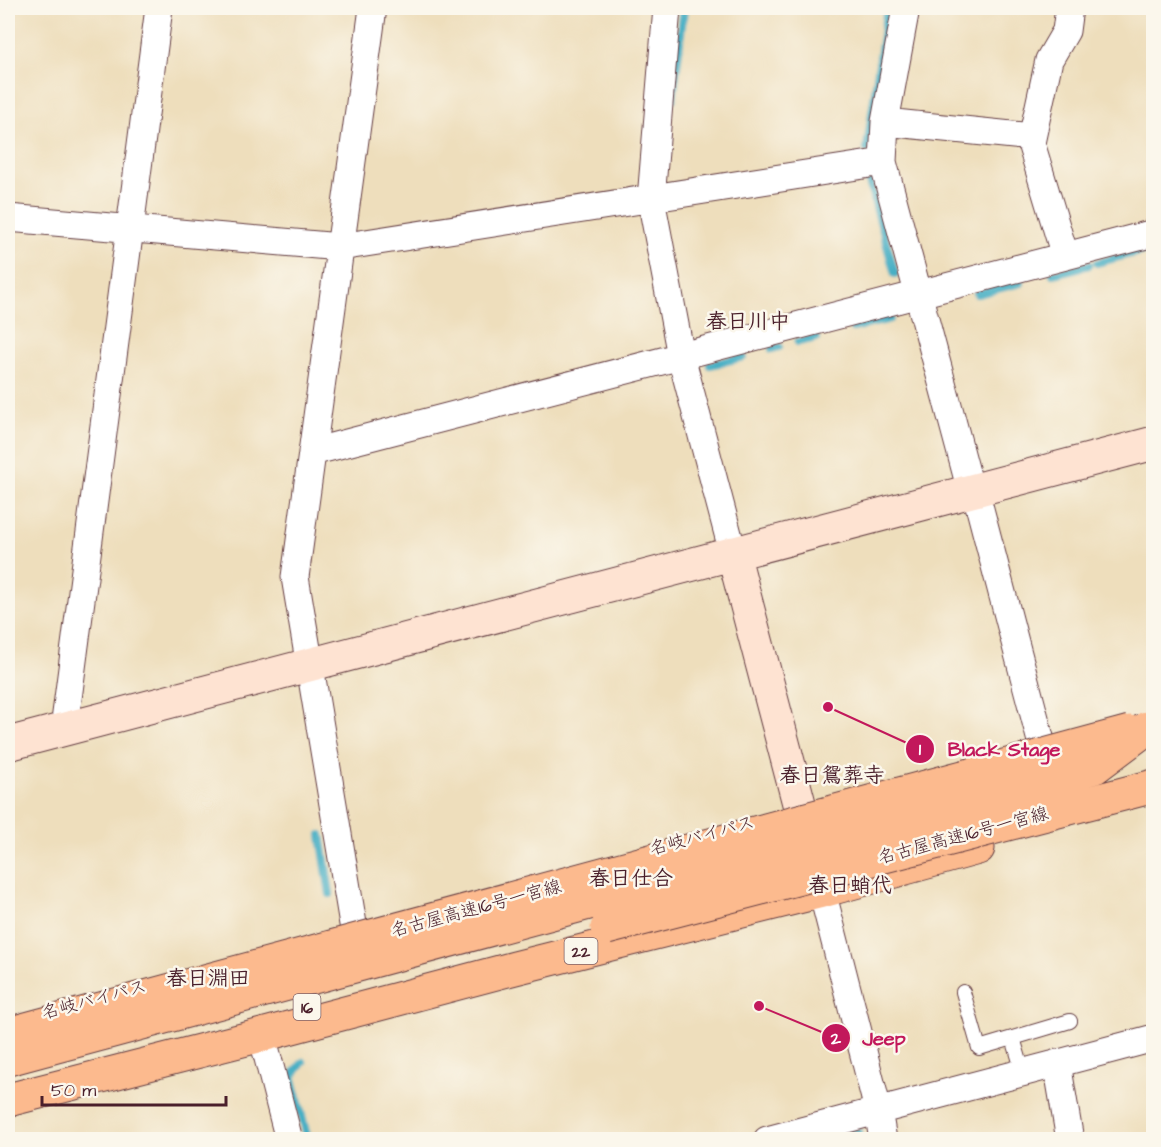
<svg xmlns="http://www.w3.org/2000/svg" width="1161" height="1147" viewBox="0 0 1161 1147" font-family="'Architects Daughter','Klee One',sans-serif">
	<style>
		.lines { fill: none; stroke-linecap: round; stroke-linejoin: round }
		.stream { stroke: #46afc4; stroke-width: 8 }
		.lane-casing { stroke: #633c41; stroke-width: 16 }
		.street-casing { stroke: #633c41; stroke-width: 29 }
		.secondary-casing { stroke: #633c41; stroke-width: 35 }
		.highway-casing { stroke: #633c41; stroke-width: 35 }
		.lane { stroke: #fff; stroke-width: 14 }
		.street { stroke: #fff; stroke-width: 27 }
		.secondary { stroke: #fee3d2; stroke-width: 33 }
		.highway { stroke: #fcba8e; stroke-width: 33 }
		.highway-bridge-casing { stroke: #633c41; stroke-width: 35; stroke-linecap: butt }
		.highway-bridge { stroke: #fcba8e; stroke-width: 33 }
		.labels { text-anchor: middle; stroke-width: 5; stroke-linejoin: round; paint-order: stroke }
		.shield { fill: #fbf7ec; stroke: #7f6065; stroke-width: 1.5 }
		.shield-label { font-size: 16px; font-weight: bold; fill: #4a1f2b }
		.street-label { font-size: 18px; fill: #4a1f2b; stroke: #fbf7ec }
		.quarter-label { font-size: 21px; font-weight: bold; fill: #4a1f2b; stroke: #fbf7ec }
		.leader { fill: none; stroke: #c2185b; stroke-width: 2 }
		.callout-dot { fill: #c2185b; stroke: #fbf7ec; stroke-width: 2 }
		.mark-label { font-size: 18px; text-anchor: middle; font-weight: bold; fill: #fff }
		.callout-label { font-size: 20px; text-anchor: middle; font-weight: bold; fill: #c2185b; stroke: #fbf7ec; stroke-width: 5; stroke-linejoin: round; paint-order: stroke }
	</style>
	<rect width="100%" height="100%" fill="#fbf7ec"/>
	<filter id="ink" filterUnits="userSpaceOnUse"><feTurbulence type="fractalNoise" baseFrequency=".0167" numOctaves="2"/><feDisplacementMap in="SourceGraphic" scale="12" xChannelSelector="R" yChannelSelector="G"/><feConvolveMatrix kernelMatrix="1 2 1 2 8 2 1 2 1" color-interpolation-filters="sRGB"/></filter>
	<filter id="wash" filterUnits="userSpaceOnUse"><feTurbulence type="fractalNoise" baseFrequency=".008" numOctaves="4" result="noise"/><feDisplacementMap in="SourceGraphic" scale="24" xChannelSelector="R" yChannelSelector="G"/><feGaussianBlur stdDeviation="1.35" result="paint"/><feColorMatrix in="noise" values="0 0 0 0 0 0 0 0 0 0 0 0 0 0 0 0 0 1.4 0 .05"/><feComposite in="paint" operator="in"/></filter>
	<g filter="url(#wash)">
		<rect width="100%" height="100%" fill="#eedebc"/>
		<g class="lines">
			<path class="stream" d="M673 98 684 8
				M867 149 887 8
				M868 178 895 274
				M1097 263 1154 248
				M1053 274 1089 265
				M977 294 1020 283
				M853 328 890 319
				M798 342 816 338
				M772 349 779 347
				M710 365 743 357
				M321 835 330 894
				M303 1062 292 1076 308 1140
				M829 1140 858 1132"/>
		</g>
	</g>
	<g filter="url(#ink)">
		<g class="lines">
			<g class="lane-casing">
				<path id="lane" d="M963 992 979 1048 1070 1021
					M1013 1038 1023 1072"/>
			</g>
			<g class="street-casing">
				<path id="street" d="M667 8 651 199 681 356 733 553
					M906 8 885 122 883 162 971 491
					M885 122 1032 137
					M8 218 340 247 883 162
					M1065 256 1031 143 1049 60 1066 31 1069 8
					M312 452 1154 233
					M975 490 1042 745
					M64 729 159 8
					M822 891 878 1110 883 1140
					M354 930 295 577 373 8
					M262 1035 289 1140
					M1057 1063 1070 1140
					M767 1140 1154 1038"/>
			</g>
			<g class="secondary-casing">
				<path id="secondary" d="M733 553 811 849
					M8 744 1154 443"/>
			</g>
			<g class="highway-casing">
				<path id="highway" d="M8 1100 262 1035 515 968 822 891 978 848"/>
			</g>
			<use href="#lane" class="lane"/>
			<use href="#street" class="street"/>
			<use href="#secondary" class="secondary"/>
			<use href="#highway" class="highway"/>
			<g class="highway-bridge-casing">
				<path id="highway-bridge" d="M607 928 1154 786
					M8 1034 1130 732
					M8 1059 1095 767 1147 728"/>
			</g>
			<use href="#highway-bridge" class="highway-bridge"/>
		</g>
	</g>
	<g class="labels">
		<g class="shield">
			<rect x="564.5" y="938" width="33" height="26" rx="4.5"/>
			<rect x="293.5" y="994" width="27" height="26" rx="4.5"/>
		</g>
		<g class="shield-label">
			<text x="581" y="957">22</text>
			<text x="307" y="1013">16</text>
		</g>
		<g class="street-label">
			<text transform="translate(702 835) rotate(-15)" y="6">名岐バイパス</text>
			<text transform="translate(963 835) rotate(-15)" y="6">名古屋高速16号一宮線</text>
			<text transform="translate(476 908) rotate(-15)" y="6">名古屋高速16号一宮線</text>
			<text transform="translate(94 999) rotate(-15)" y="6">名岐バイパス</text>
		</g>
		<g class="quarter-label">
			<text x="748" y="328">春日川中</text>
			<text x="832" y="782">春日鴛葬寺</text>
			<text x="631" y="885">春日仕合</text>
			<text x="850" y="892">春日蛸代</text>
			<text x="208" y="985">春日淵田</text>
		</g>
	</g>
	<path class="leader" d="M828 707L920 749M759 1006L836 1038"/>
	<g class="callout-dot">
		<circle cx="828" cy="707" r="6"/>
		<circle cx="759" cy="1006" r="6"/>
		<circle cx="920" cy="749" r="15"/>
		<circle cx="836" cy="1038" r="15"/>
	</g>
	<g class="mark-label">
		<text x="920" y="755">1</text>
		<text x="836" y="1044">2</text>
	</g>
	<g class="callout-label">
		<text x="1004" y="756">Black Stage</text>
		<text x="884" y="1045">Jeep</text>
	</g>
	<rect width="1161" height="1147" fill="none" stroke="#fbf7ec" stroke-width="30"/>
	<path d="M42 1096v9h184v-9" fill="none" stroke="#4a1f2b" stroke-width="3"/>
	<text x="51" y="1096" font-size="18" fill="#4a1f2b" stroke="#fbf7ec" stroke-width="4.5" paint-order="stroke">50 m</text>
</svg>
